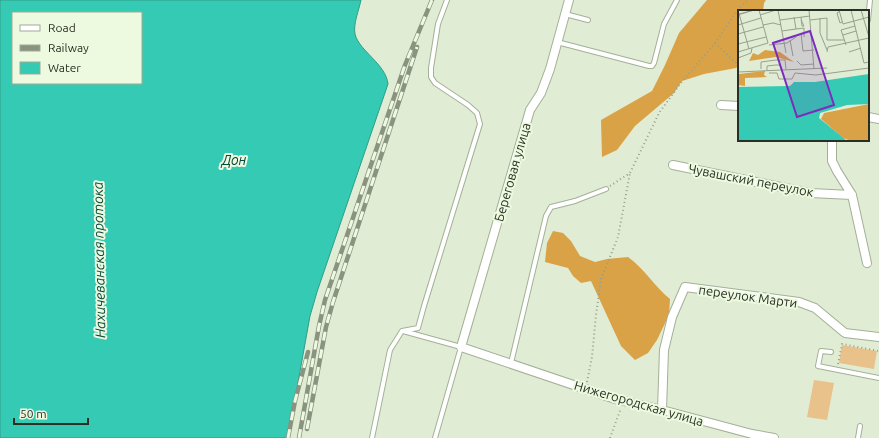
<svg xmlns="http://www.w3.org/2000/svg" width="879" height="438" viewBox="0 0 879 438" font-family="Ubuntu,sans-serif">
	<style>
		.green { fill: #e8c28a }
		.forest { fill: #daa246 }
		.water { fill: #34cab3; stroke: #319c88; fill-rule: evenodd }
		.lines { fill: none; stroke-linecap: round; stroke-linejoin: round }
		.service-casing { stroke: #a4b098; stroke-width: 6 }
		.minor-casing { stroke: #a4b098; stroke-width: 10 }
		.path { stroke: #969f8c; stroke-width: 2; stroke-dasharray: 1 3; stroke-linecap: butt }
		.service { stroke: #fff; stroke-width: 4 }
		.minor { stroke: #fff; stroke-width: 8 }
		.rail-casing { stroke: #8a9280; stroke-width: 4.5 }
		.rail { stroke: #edfae0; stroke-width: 3; stroke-dasharray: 9; stroke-linecap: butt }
		.labels { text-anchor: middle; stroke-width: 4; stroke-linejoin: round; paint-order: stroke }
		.street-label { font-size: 13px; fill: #2a2f25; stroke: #edfae0 }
		.water-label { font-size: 14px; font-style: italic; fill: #08493f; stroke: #edfae0 }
		.inset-river { fill: none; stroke: #34cab3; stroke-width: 2 }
		.inset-road { fill: none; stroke: #97a08d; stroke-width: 1 }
		.view { fill: #7b2cbf; fill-opacity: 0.15; stroke: #7b2cbf; stroke-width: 2 }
		.inset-edge { fill: none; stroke: #2a2f25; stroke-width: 2 }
	</style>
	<rect width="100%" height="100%" fill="#e0ecd3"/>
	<path class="green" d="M842 345 877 351 874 369 839 363Z
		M814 380 834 383 827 420 807 417Z"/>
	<path class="forest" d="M707 0H766L764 3 763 11H739V65L736 68 704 74 682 81 674 93 635 126 617 150 602 157 601 120 652 91 665 65 679 33Z
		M553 231 563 233 571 241 580 256 595 262 607 259 628 257C644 268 654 286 670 299L669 315 657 340 648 353 635 360 621 346 591 281 581 283 573 276 568 268 545 262 547 243Z"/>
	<path class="water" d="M0 0H361C359 10 353 24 355 34 359 51 386 64 388 84L317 292 310 316 288 438H0ZM13 13H141V83H13Z"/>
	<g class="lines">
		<g class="service-casing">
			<path id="service" d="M565 14 588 20
				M868 20 870 0
				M557 42 649 66H652L654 63 664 24 677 0
				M403 331 461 347 435 438
				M831 352 821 351 818 366 879 378
				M511 363 546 216 551 207 575 201 606 189
				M372 438 390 350 402 331 418 328 424 306 480 124 477 113 468 105 435 83 431 77V68L438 24 447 0
				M858 438 860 426"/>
		</g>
		<g class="minor-casing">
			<path id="minor" d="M569 0 550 69 541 93 530 110 461 347 615 399 662 410 752 434 774 438
				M721 105 739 106
				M868 117 879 119
				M832 140V161L837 171 852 195 867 263
				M673 165 810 193 852 195
				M662 410 664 350 672 317 685 287 799 302 815 308 845 333 879 337"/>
		</g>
		<path class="path" d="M715 43 739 66
			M610 186 630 173 659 113 680 84 715 43 739 8 748 0
			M838 364 842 344 879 351
			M587 382 592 357 596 315 601 279 618 237 630 173
			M610 438 621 408"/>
		<use href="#service" class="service"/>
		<use href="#minor" class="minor"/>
		<g class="rail-casing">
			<path id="rail" d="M307 429 326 327 333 302 417 47
				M288 438 295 401 308 352
				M299 438 319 326 325 300 405 65 432 0"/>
		</g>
		<use href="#rail" class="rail"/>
	</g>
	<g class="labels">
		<g class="street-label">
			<text transform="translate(512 172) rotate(-74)" y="5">Береговая улица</text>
			<text transform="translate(751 180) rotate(11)" y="5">Чувашский переулок</text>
			<text transform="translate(748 296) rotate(8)" y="5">переулок Марти</text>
			<text transform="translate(639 403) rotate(16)" y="5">Нижегородская улица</text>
		</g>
		<g class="water-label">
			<text x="234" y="165">Дон</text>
			<text transform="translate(99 260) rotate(-91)" y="5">Нахичеванская протока</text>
		</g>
	</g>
	<g transform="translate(738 10)">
		<rect width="131" height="131" fill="#e0ecd3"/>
		<path d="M27 40 42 42 56 52 38 47 11 51 15 43 20 45ZM27 61 26 65 29 67 7 68V76L0 75 1 64ZM131 94V131H113L105 128 83 109 86 103Z" fill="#daa246"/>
		<path d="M131 64V94L109 95 82 103 81 108 109 131H0V77L52 76 56 72H77Z" fill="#34cab3"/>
		<path class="inset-river" d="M0 110 39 118 75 131"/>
		<path class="inset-road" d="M0 0 11 39M21 0 30 33M40 0 48 43M71 0 76 59M101 0 105 14 131 7M113 0 126 53 131 52M123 0 131 27M102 1 99 3 102 13 104 12M1 4 16 0M0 5 16 0M22 5 38 0M56 7 58 19 66 18V27M63 7 64 16H66L63 10M82 8V23L89 40M42 10 72 6M72 10 89 8V30H106M0 15 23 8M25 15 35 13 43 15M44 21 58 19M63 23 65 41 76 40M0 24 25 17M105 25 118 21M52 30 55 46M0 34 28 27M31 35 49 33 58 27M108 35 103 20 117 16M0 42 30 33M89 42 90 37 131 28M111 42 123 38M0 48 13 43 14 38M59 51 63 55 76 54M23 59V52L38 50H47L48 59M29 60V56L38 55H42L43 59M0 62 89 58M31 63H39L41 69H54L57 63 78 65 131 58"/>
		<path class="view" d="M72 21 96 95 59 107 35 33Z"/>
		<rect width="131" height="131" class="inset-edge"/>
	</g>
	<rect x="12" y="12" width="130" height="72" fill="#edfae0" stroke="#9fa995"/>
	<rect x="20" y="25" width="20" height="6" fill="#ffffff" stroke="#9fa995"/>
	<text x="48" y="32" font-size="12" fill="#2a2f25">Road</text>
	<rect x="20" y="45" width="20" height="6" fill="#8a9280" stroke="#9fa995"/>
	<text x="48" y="52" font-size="12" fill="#2a2f25">Railway</text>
	<rect x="20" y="62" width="20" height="12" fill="#34cab3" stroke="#9fa995"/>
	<text x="48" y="72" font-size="12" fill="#2a2f25">Water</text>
	<path d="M14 418v6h74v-6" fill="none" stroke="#2a2f25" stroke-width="2"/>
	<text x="20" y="418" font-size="12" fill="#2a2f25" stroke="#edfae0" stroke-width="3" paint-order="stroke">50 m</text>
</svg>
